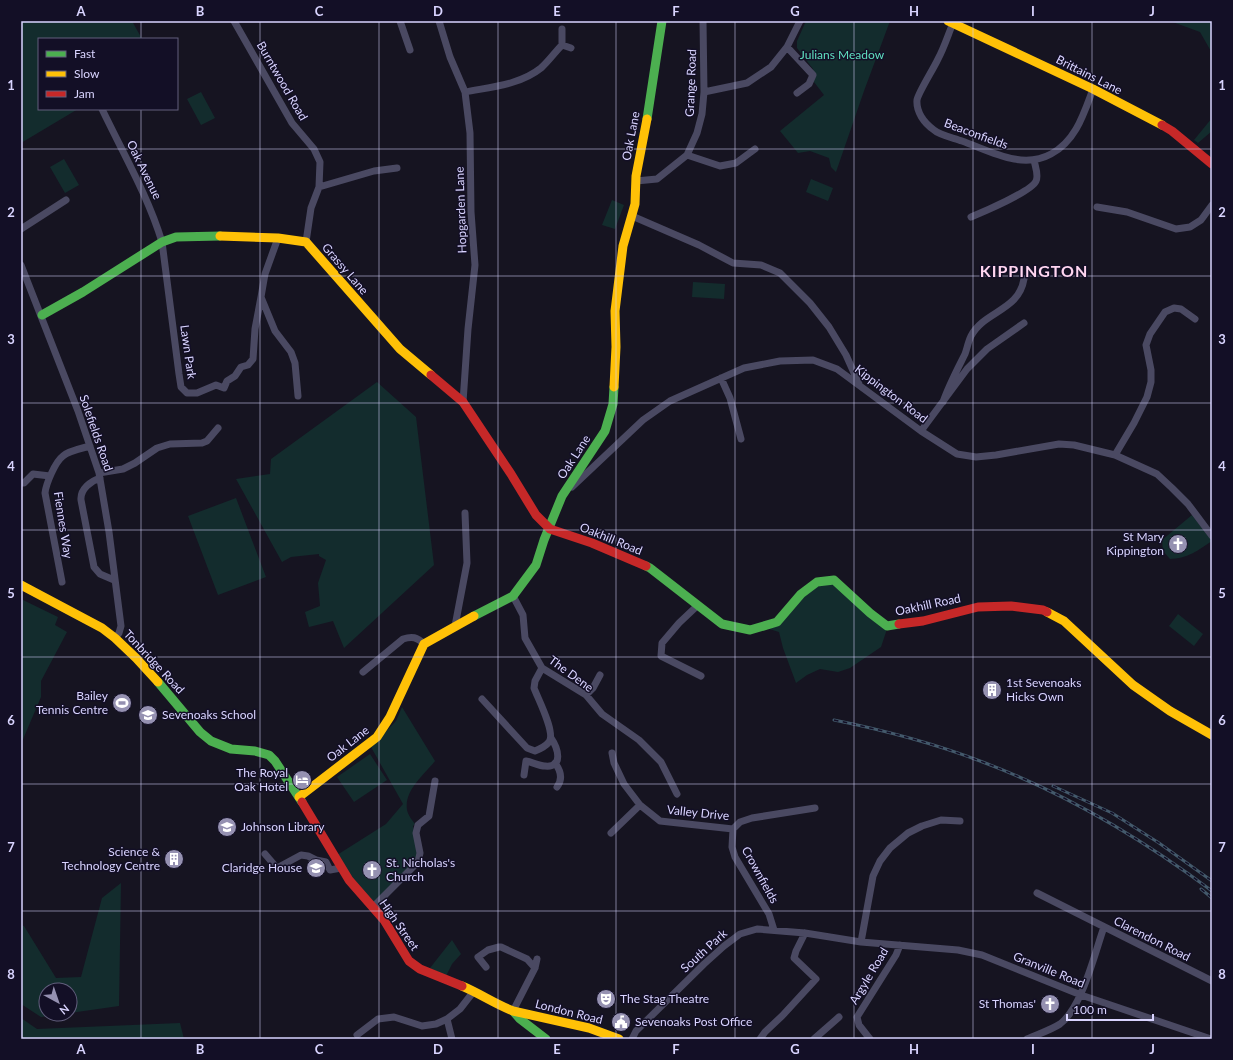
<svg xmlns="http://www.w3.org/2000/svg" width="1233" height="1060" viewBox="0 0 1233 1060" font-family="Lato,sans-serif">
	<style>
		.green { fill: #132c2d }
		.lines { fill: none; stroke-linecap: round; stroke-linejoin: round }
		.street { stroke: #4a4962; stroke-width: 7 }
		.fast { stroke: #4caf50; stroke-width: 9 }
		.slow { stroke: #ffc107; stroke-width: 9 }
		.jam { stroke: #c62828; stroke-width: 9 }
		.rail-casing { stroke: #43596b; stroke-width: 3 }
		.rail { stroke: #130f26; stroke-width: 1.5; stroke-dasharray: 4.5; stroke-linecap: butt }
		.grid { fill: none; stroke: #d9d4ff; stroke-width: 1; stroke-opacity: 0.55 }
		.labels { text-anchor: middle; stroke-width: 3; stroke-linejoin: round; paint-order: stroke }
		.park-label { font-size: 12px; fill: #5fe0c0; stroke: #130f26 }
		.street-label { font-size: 12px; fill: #d9d4ff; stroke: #130f26 }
		.poi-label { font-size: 12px; fill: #d9d4ff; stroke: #130f26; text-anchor: end }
		.district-label { font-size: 16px; font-weight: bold; letter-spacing: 1px; fill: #ffd6f0; stroke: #130f26 }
		.neatline { fill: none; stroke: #d9d4ff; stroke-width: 1.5 }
		.grid-label { font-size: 13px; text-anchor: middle; font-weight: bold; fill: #d9d4ff }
	</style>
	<rect width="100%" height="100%" fill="#161421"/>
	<path class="green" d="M21 21H132L142 39H39V109H78L21 143Z
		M806 21H890L864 91 836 172 831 167 829 158 810 151 798 153 780 131 824 95 814 82 813 69 797 48V41Z
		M1170 21H1212V53L1200 32Z
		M201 92 215 118 201 125 187 99Z
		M1212 118V131L1198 143 1194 140Z
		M64 159 79 185 65 193 50 167Z
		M811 179 833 188 828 201 806 192Z
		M612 200 624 205 615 229 602 225Z
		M693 282 725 284 724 299 692 297Z
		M377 382 416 417 434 565 344 648 333 621 309 627 305 612 320 606 318 583 326 560 319 556V554L291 557 282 562 236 479 270 474 271 459Z
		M236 498 266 577 218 595 188 516Z
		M1192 515 1212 541C1199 550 1186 559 1170 559L1163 551 1162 540Z
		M834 581 886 626V632L881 647 850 668 838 672 820 669 807 675 796 683 783 648 779 632 766 628 815 582Z
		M21 599 58 617 55 625 67 632 41 681V697L21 744Z
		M1178 614 1203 634 1194 646 1169 626Z
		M402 707 435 761C424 775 404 790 407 810 408 815 412 820 415 824L413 826 419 853 416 862 374 903 350 877 337 855 386 824 403 804 371 747 396 721Z
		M370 754 387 780 354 802 337 777Z
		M121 883 119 1006 70 1013V990H46V1014H63L41 1017 21 1004V925L24 926 56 978 81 977 102 898Z
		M452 940 461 954 452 964 446 976 430 968Z
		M21 1018 37 1029 180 1023 184 1039H21Z"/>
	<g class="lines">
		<path class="street" d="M234 21 292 123 314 149 320 162 319 187 311 208 306 242
			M400 21 410 50
			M439 21 450 57 465 92 470 133 471 212 475 265 468 329 463 402
			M953 23C948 35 944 48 938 59 934 68 918 93 917 100 916 112 924 123 934 130 939 135 954 138 962 141 990 151 1022 170 1051 154 1076 141 1084 113 1093 89
			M562 45V29
			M787 47 813 75 809 84 797 93
			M465 92C490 87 520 85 541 68 549 61 555 52 562 45L571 48
			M704 92 747 83 771 67 787 47 800 21
			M102 109C123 153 148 196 162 242L179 374 181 387 187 393H197L216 385 224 388 227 381 235 376 241 367 248 365 253 359 255 329 261 297
			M687 155 720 166 736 163 755 149
			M636 181 657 179 687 155 697 133 702 114 704 92 703 21
			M319 187 374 171 397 168
			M1097 207 1127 212 1176 229 1190 227 1201 220 1212 205
			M632 216 699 245 733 263 761 265 780 273 810 303 829 327 846 355 859 384
			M971 217C983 212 1032 191 1036 181 1039 175 1035 166 1034 160
			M21 229 66 200
			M278 238 265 274 261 297 275 331 291 352 295 363 298 396
			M21 265 78 411 99 473 109 532 121 626 119 633 115 638
			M721 378 730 398 741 439
			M943 402C949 385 957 370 965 354 967 349 968 342 971 336 984 311 1019 311 1024 279
			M921 431 967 369 987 349 1024 323
			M1115 455 1134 423 1147 397 1151 382V370L1146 345 1150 334 1165 312 1174 308 1181 309 1195 319
			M99 473 123 469 135 463 157 448 170 444 202 443 207 441 218 428
			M100 478C91 481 80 489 81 500L94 567 100 574 114 580
			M21 483H24L33 474 50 476
			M572 487 643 420 670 401 744 368 780 361 813 360 837 369 921 431 957 454 976 457 996 455 1059 444 1074 445 1115 455 1157 474 1172 488 1188 504 1212 536
			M62 582 45 493C46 484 55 462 63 456 68 451 83 448 90 446
			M513 596 523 615 525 638 542 668 586 695 602 714 639 740 661 762 677 794
			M697 606 679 623 662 643 661 656 701 676
			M455 626 467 563 465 513
			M363 672 403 639C412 636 417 637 424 644
			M586 695 593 688 600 675
			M482 699 527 748 535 751C540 749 545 747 549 742 556 733 538 699 534 688L535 681 542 668
			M612 753 614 763 624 784 640 805 660 821 733 829 740 822 752 818 815 808
			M555 763C561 771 563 779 557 787
			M524 775 526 761C532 762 539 766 545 766 564 768 558 748 551 738
			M733 829 732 847 735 857 769 914 774 930
			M611 833 640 805
			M265 854 277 868 301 855 308 856 316 860 326 862 330 870 341 868
			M1037 893 1212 981
			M373 907 418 862 420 853 416 833 418 825 429 816 435 781
			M861 942 873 876 880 861 890 848 908 833 922 826 941 820 960 821
			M486 967 478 957 488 950 499 947H501L527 959 535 968
			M513 1011 535 968 537 959
			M447 1019 460 1009 474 991
			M357 1035 378 1019 394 1017 422 1026 436 1024 447 1019 452 1039
			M632 1039 636 1031 704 964 724 946 740 934 757 929 805 933 861 942 958 950 982 955 1081 995 1211 1039
			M760 1039 765 1032 782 1016 816 979 794 958 796 951 805 933
			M814 1039 839 1017
			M870 1039 859 1025 857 1017 896 955 900 945
			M1027 1039C1038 1034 1051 1030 1060 1024 1082 1008 1095 952 1104 927"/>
		<path class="fast" d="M647 119 662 21
			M42 315 83 292 162 242 176 237 220 236
			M646 566 650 568 722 624 750 630 777 622 801 594 817 582 834 580 870 613 887 626 899 624
			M474 616 513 596 536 565 544 540 562 496 605 431 613 404 614 387
			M158 682 200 732 211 741 231 749 255 751 269 755 275 761 302 802
			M513 1011 520 1019 546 1039"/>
		<path class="slow" d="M948 21 1093 89 1162 125
			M220 236 278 238 306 242 400 349 431 375
			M614 387 616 347 615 311 623 246 635 204 636 176 647 119
			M21 585 102 628 115 638 136 658 158 682
			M1047 612 1064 621 1133 685 1170 711 1212 735
			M299 797 377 737 390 717 424 644 474 616
			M462 986C479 993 495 1004 513 1011L589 1028 619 1039"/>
		<path class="jam" d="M1162 125 1172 131 1212 164
			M431 375 463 402 511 474 536 515 550 529 592 543 646 566
			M899 624 923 621 978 607 1011 606 1043 610 1047 612
			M302 802 349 880 384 920 409 961 420 969 462 986"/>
		<g class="rail-casing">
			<path id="rail" d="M834 720C883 730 933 743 980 761 1063 792 1141 838 1212 891
				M1053 786 1112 813 1159 843 1212 881
				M1201 889 1212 898"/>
		</g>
		<use href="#rail" class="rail"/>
	</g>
	<path class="grid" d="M141 21V39M260 21V1039M379 21V1039M498 21V1039M616 21V1039M735 21V1039M854 21V1039M973 21V1039M1092 21V1039M141 109V1039M21 149H1212M21 276H1212M21 403H1212M21 530H1212M21 657H1212M21 784H1212M21 911H1212"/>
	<defs>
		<g id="church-disc" transform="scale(1)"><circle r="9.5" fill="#9591b1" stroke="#130f26"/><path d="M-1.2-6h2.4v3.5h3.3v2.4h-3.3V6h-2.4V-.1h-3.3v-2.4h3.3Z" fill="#fff"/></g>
		<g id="building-disc" transform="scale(1)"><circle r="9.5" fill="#9591b1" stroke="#130f26"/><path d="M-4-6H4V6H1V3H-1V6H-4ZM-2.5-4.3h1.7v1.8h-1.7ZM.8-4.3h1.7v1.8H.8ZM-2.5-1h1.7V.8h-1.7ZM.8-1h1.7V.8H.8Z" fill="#fff"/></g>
		<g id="stadium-disc" transform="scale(1)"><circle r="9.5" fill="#9591b1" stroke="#130f26"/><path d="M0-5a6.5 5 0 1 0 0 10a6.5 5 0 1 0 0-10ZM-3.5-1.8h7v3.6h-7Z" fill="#fff"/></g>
		<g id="school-disc" transform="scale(1)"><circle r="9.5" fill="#9591b1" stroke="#130f26"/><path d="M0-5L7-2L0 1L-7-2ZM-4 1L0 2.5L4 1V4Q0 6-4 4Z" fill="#fff"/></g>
		<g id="hotel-disc" transform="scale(1)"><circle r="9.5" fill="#9591b1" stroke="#130f26"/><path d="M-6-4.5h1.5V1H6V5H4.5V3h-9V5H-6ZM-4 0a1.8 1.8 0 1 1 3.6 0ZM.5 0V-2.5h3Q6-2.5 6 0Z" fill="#fff"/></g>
		<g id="theatre-disc" transform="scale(1)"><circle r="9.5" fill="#9591b1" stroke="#130f26"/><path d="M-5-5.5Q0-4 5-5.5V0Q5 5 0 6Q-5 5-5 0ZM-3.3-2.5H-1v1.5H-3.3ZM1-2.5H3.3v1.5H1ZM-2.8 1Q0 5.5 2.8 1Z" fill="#fff"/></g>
		<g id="civic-disc" transform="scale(1)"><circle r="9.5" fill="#9591b1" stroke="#130f26"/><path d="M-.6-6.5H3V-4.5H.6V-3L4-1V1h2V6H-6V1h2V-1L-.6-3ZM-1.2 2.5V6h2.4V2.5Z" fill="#fff"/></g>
	</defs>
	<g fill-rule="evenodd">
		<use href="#church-disc" x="1178" y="544"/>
		<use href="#building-disc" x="992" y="690"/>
		<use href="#stadium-disc" x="122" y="703"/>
		<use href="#school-disc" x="148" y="715"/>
		<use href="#hotel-disc" x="302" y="780"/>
		<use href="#school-disc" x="227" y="827"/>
		<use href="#building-disc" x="174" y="859"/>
		<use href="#school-disc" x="316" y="868"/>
		<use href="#church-disc" x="372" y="870"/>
		<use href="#theatre-disc" x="606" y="999"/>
		<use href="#church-disc" x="1050" y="1004"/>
		<use href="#civic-disc" x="621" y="1022"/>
	</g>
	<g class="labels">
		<g class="park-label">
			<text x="842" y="59">Julians Meadow</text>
		</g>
		<g class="street-label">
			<text transform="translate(1089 75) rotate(27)" y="4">Brittains Lane</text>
			<text transform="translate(282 81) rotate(60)" y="4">Burntwood Road</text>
			<text transform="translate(691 83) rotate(-88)" y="4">Grange Road</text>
			<text transform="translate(976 134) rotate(20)" y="4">Beaconfields</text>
			<text transform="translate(631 136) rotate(-79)" y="4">Oak Lane</text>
			<text transform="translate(144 170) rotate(64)" y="4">Oak Avenue</text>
			<text transform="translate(461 210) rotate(-92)" y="4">Hopgarden Lane</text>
			<text transform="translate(345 269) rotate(49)" y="4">Grassy Lane</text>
			<text transform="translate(188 352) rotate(82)" y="4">Lawn Park</text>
			<text transform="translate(891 394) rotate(37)" y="4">Kippington Road</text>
			<text transform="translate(96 433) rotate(71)" y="4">Solefields Road</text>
			<text transform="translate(574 457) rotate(-57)" y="4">Oak Lane</text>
			<text transform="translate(63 525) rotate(81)" y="4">Fiennes Way</text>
			<text transform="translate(611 539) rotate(22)" y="4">Oakhill Road</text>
			<text transform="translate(928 605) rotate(-12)" y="4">Oakhill Road</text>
			<text transform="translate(154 662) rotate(47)" y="4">Tonbridge Road</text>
			<text transform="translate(571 674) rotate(36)" y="4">The Dene</text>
			<text transform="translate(348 744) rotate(-38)" y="4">Oak Lane</text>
			<text transform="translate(698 813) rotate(6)" y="4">Valley Drive</text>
			<text transform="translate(760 875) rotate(61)" y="4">Crownfields</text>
			<text transform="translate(399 925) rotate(55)" y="4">High Street</text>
			<text transform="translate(1152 939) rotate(27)" y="4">Clarendon Road</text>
			<text transform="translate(704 951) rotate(-42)" y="4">South Park</text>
			<text transform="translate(1049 970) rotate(22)" y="4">Granville Road</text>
			<text transform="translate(869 976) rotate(-59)" y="4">Argyle Road</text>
			<text transform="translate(569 1012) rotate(14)" y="4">London Road</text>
		</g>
		<g class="poi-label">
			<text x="1164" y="541">St Mary<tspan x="1164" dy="14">Kippington</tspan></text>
			<text x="1006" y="687" text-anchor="start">1st Sevenoaks<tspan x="1006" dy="14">Hicks Own</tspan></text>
			<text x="108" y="700">Bailey<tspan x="108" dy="14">Tennis Centre</tspan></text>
			<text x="162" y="719" text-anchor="start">Sevenoaks School</text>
			<text x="288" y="777">The Royal<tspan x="288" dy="14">Oak Hotel</tspan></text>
			<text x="241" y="831" text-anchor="start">Johnson Library</text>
			<text x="160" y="856">Science &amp;<tspan x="160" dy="14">Technology Centre</tspan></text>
			<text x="386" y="867" text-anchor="start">St. Nicholas's<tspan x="386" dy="14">Church</tspan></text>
			<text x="302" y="872">Claridge House</text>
			<text x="620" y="1003" text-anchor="start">The Stag Theatre</text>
			<text x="1036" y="1008">St Thomas'</text>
			<text x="635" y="1026" text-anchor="start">Sevenoaks Post Office</text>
		</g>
		<g class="district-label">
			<text x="1034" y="277">KIPPINGTON</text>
		</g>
	</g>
	<rect width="1233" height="1060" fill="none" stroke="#130f26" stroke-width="44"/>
	<rect x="38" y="38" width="140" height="72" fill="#130f26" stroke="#625e7d"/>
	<rect x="46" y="51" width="20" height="6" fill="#4caf50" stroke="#625e7d"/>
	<text x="74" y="58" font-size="12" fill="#d9d4ff">Fast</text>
	<rect x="46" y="71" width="20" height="6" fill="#ffc107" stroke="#625e7d"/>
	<text x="74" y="78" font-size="12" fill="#d9d4ff">Slow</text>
	<rect x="46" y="91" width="20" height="6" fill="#c62828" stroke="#625e7d"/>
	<text x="74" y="98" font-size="12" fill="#d9d4ff">Jam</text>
	<g transform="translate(58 1002) rotate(140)"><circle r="19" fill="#130f26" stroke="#625e7d"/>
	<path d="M0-3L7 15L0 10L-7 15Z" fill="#9591b1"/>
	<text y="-6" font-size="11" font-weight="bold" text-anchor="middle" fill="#d9d4ff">N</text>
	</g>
	<path d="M1067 1014v6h86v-6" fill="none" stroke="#d9d4ff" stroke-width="2"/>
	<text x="1073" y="1014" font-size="12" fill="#d9d4ff" stroke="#130f26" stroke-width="3" paint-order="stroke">100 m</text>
	<rect x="22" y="22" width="1189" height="1016" class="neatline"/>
	<g class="grid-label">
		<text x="81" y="16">A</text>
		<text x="200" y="16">B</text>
		<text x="319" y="16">C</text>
		<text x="438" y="16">D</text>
		<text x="557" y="16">E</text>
		<text x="676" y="16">F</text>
		<text x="795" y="16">G</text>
		<text x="914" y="16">H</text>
		<text x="1033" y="16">I</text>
		<text x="1152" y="16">J</text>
		<text x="11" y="90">1</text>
		<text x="1222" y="90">1</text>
		<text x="11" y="217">2</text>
		<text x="1222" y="217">2</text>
		<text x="11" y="344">3</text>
		<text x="1222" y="344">3</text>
		<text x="11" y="471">4</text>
		<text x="1222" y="471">4</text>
		<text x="11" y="598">5</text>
		<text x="1222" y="598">5</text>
		<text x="11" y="725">6</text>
		<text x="1222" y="725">6</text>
		<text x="11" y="852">7</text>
		<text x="1222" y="852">7</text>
		<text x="11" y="979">8</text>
		<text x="1222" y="979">8</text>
		<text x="81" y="1054">A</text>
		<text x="200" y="1054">B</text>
		<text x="319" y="1054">C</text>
		<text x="438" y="1054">D</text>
		<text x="557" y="1054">E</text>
		<text x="676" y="1054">F</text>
		<text x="795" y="1054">G</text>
		<text x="914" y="1054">H</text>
		<text x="1033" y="1054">I</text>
		<text x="1152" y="1054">J</text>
	</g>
</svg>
